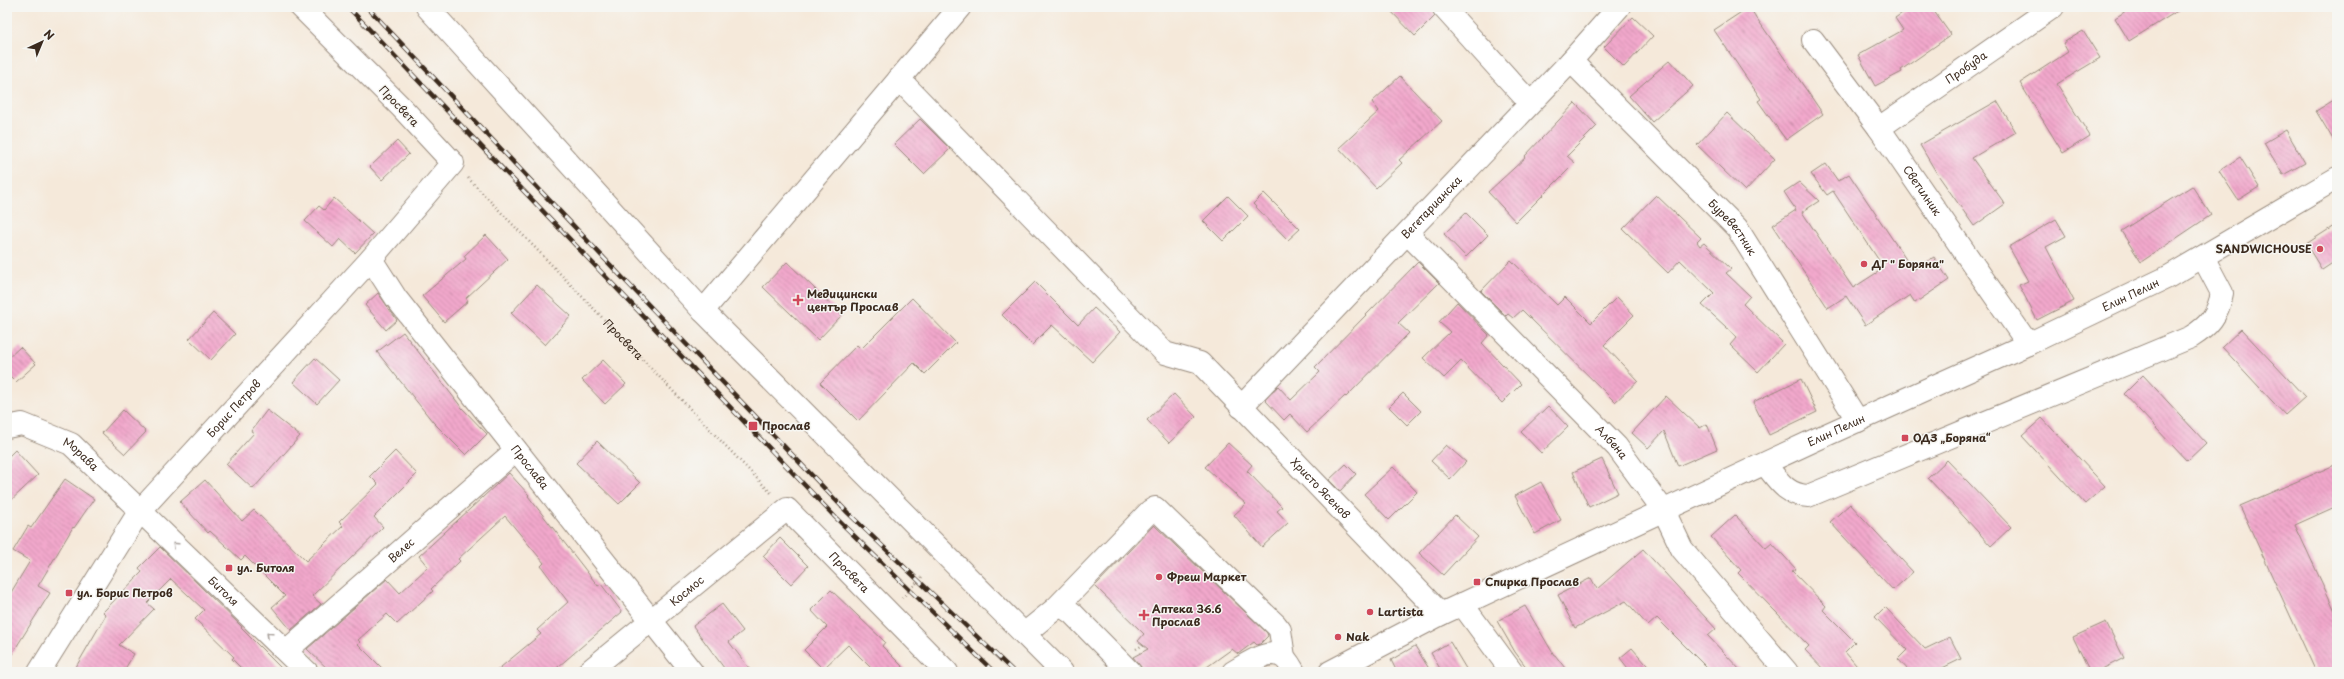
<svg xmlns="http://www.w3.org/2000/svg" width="2344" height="679" viewBox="0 0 2344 679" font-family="'Playpen Sans',sans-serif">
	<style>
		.building { fill: url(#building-back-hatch) }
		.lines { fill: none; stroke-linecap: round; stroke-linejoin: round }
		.minor-casing { stroke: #988a7c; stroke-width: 24 }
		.path { stroke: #988a7c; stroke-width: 2.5; stroke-dasharray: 1 3; stroke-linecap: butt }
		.minor { stroke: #fff; stroke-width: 22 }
		.rail-casing { stroke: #3b2a1e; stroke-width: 4.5 }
		.rail { stroke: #f6f6f2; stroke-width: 3; stroke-dasharray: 9; stroke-linecap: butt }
		.oneway { stroke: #a79f9a }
		.poi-dot { fill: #d1495b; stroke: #f6f6f2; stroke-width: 1.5 }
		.labels { text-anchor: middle; stroke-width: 3; stroke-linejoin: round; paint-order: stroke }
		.street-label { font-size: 11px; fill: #3b2a1e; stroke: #f6f6f2 }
		.poi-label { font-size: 11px; font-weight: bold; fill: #3b2a1e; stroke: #f6f6f2; text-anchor: start }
	</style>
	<defs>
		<pattern id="building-back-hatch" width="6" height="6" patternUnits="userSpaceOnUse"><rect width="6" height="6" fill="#f2a8cc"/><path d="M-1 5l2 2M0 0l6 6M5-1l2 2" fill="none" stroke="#c589a5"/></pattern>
	</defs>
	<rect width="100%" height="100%" fill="#f6f6f2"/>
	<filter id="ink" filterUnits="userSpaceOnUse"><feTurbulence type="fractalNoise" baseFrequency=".025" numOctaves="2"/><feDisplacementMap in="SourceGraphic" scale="8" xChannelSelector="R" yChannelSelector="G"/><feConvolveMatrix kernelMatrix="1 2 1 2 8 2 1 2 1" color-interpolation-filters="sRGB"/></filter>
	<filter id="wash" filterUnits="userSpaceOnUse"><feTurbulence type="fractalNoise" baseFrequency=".012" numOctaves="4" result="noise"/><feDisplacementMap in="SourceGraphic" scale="16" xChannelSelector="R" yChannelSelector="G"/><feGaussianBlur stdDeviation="0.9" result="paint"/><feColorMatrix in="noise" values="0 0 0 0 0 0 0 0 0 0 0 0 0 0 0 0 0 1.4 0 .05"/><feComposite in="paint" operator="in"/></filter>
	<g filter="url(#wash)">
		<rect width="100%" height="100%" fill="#f5e9da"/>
		<g id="blocks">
			<path class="building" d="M1387 7H1431L1435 16 1415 36Z
				M1749 7 1823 114 1786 140 1758 101 1761 99 1714 30Z
				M1911 7H1931L1951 35 1901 70 1902 72 1875 86 1858 55 1903 30 1895 18Z
				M2132 7H2184L2129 41 2115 18Z
				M1633 17 1653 36 1624 67 1604 47Z
				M2083 31 2100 58 2057 84 2090 136 2063 153 2020 83 2068 52 2063 43Z
				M1670 60 1693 86 1652 122 1629 96Z
				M1400 76 1442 121 1399 160 1402 163 1376 188 1339 148 1379 111 1372 102Z
				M2337 98V146L2316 111Z
				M1997 101 2016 132 1972 158 2005 204 1974 226 1936 172 1920 145Z
				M1575 103 1597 126 1567 156 1575 163 1516 222 1488 192 1526 157 1525 156Z
				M1727 113 1775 159 1745 191 1697 145Z
				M920 119 950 149 924 174 894 144Z
				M2286 130 2305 163 2283 175 2264 143Z
				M397 141 409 154 382 180 370 167Z
				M2240 157 2259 187 2238 200 2219 171Z
				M1826 164 1838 181 1849 174 1913 270 1934 257 1949 280 1915 303 1910 295 1865 325 1846 296 1828 308 1773 225 1796 210 1784 192 1799 182 1819 201 1802 212 1853 288 1884 268 1833 191 1827 195 1811 174Z
				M2192 186 2211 215 2141 262 2121 231Z
				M1264 193 1300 229 1288 240 1253 204Z
				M1656 195 1701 238 1697 242 1700 246 1704 243 1731 269 1726 273 1750 296 1743 304 1784 344 1758 372 1730 345 1737 337 1702 305 1714 293 1680 260 1668 273 1623 229Z
				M1228 196 1248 216 1223 241 1203 221Z
				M334 198 373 234 355 253 340 239 333 247 305 221 319 206 324 210Z
				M1466 213 1488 235 1466 257 1444 234Z
				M2056 219 2066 236 2046 247 2074 301 2037 320 2019 285 2028 281 2009 247Z
				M2337 224V260L2322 270 2306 244Z
				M486 235 508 259 466 298 468 301 444 322 422 296 466 259 464 256Z
				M1511 260 1557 305 1565 297 1591 323 1617 297 1634 315 1604 345 1638 381 1615 402 1522 310 1513 318 1508 314 1506 316 1481 291Z
				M787 262 842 315 818 340 763 287Z
				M1418 262 1439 283 1398 323 1409 333 1346 397 1345 396 1307 432 1290 414 1284 420 1265 400 1278 386 1291 400 1320 372 1315 367Z
				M1035 282 1078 325 1094 308 1120 332 1092 362 1052 325 1032 345 1002 315Z
				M537 285 571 316 545 345 511 313Z
				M378 293 397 320 386 330 365 305Z
				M912 298 956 343 925 374 914 363 858 421 820 383 857 345 861 349Z
				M1457 302 1489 335 1482 343 1521 384 1502 403 1461 361 1444 378 1423 358 1450 332 1439 322Z
				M213 313 235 334 211 360 189 339Z
				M2241 329 2305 397 2285 415 2222 347Z
				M403 332 462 408 487 434 466 455 433 422 377 352Z
				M20 347 36 364 16 382 7 373V359Z
				M315 358 339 380 317 404 293 382Z
				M603 360 626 384 605 404 582 380Z
				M2143 375 2206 443 2187 461 2124 394Z
				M1801 379 1817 412 1769 435 1753 402Z
				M1403 393 1421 411 1407 425 1389 407Z
				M1174 394 1196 417 1169 443 1147 420Z
				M1666 396 1700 428 1707 424 1717 449 1678 466 1664 431 1648 448 1632 433Z
				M1548 406 1568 427 1541 453 1521 432Z
				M123 410 146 432 125 454 102 433Z
				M267 410 300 436 253 489 226 464 254 433 251 431Z
				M2042 418 2105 486 2085 504 2022 436Z
				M597 441 640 483 619 504 576 463Z
				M1228 443 1252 465 1247 471 1282 507 1277 511 1288 523 1262 547 1234 515 1246 504 1205 467Z
				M1446 445 1466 462 1450 479 1431 461Z
				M15 450 38 475 7 504V458Z
				M395 451 417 474 374 517 383 527 312 596 321 604 291 630 272 607 285 596 245 556 241 560 210 531 208 533 180 502 205 480 242 521 254 510 306 561 343 526 339 522 378 484 370 476Z
				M1602 459 1618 493 1589 507 1573 472Z
				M1947 460 2011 527 1991 546 1928 478Z
				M1346 464 1356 474 1340 491 1329 480Z
				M2337 464V506L2295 525 2337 615V672H2316L2240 506Z
				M1393 467 1417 492 1389 520 1364 494Z
				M509 473 529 495 528 496 598 586 601 584 622 612 552 672H495L541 634 537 630 568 602 541 566 544 563 505 516 458 559 460 561 431 589 433 591 397 624 387 614 358 640 360 642 358 644 386 672H331L307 649 387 579 400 593 428 567 419 556Z
				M65 479 94 499 74 528 73 527 38 586 50 593 7 662V599L30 561 13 551 28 526 31 528Z
				M1541 482 1561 520 1535 534 1515 496Z
				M1850 504 1913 572 1893 590 1830 522Z
				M1455 515 1478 537 1443 575 1419 553Z
				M1735 515 1766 548 1772 543 1796 569 1792 571 1826 606 1823 610 1855 642 1845 652 1862 672H1826L1805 650 1809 646 1738 573 1741 570 1711 537Z
				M1154 525 1267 633 1268 636 1260 644 1257 645 1254 642 1238 654 1232 649 1200 672H1145L1133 657 1148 649 1138 641 1144 634 1095 586Z
				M780 538 808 566 791 584 763 556Z
				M160 547 242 627 241 628 285 672H245L232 659 234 657 195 619 204 610 171 579 147 603 154 609 119 645 134 654 123 672H73L106 615 103 612 142 572 139 568Z
				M1643 549 1716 629 1708 636 1742 672H1711L1657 618 1648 626 1626 601 1575 628 1558 595 1591 578 1597 589Z
				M831 590 885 642 882 646 908 672H875L848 645 823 669 804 650 827 627 811 610Z
				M722 604 743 631 729 642 752 672H727L693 626Z
				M1525 606 1554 655H1555L1568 672H1530L1515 652 1497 621Z
				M1885 607 1925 649 1950 637 1961 659 1934 672H1910L1898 659 1907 650 1875 617Z
				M2106 622 2124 658 2096 672H2090L2073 637Z
				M1450 642 1468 672H1442L1431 653Z
				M1415 646 1431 672H1397L1391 660Z
				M1632 648 1653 672H1631L1620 658Z"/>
		</g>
	</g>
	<g filter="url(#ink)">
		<use href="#blocks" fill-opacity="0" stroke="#988a7c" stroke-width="1"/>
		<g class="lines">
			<g class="minor-casing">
				<g id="minor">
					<path d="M427 7 703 311 1062 672"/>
					<path d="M1443 7 1530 103"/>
					<path id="s2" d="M1813 40 1879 128 2028 344"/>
					<path id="s3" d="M1571 61 1737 228 1858 421"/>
					<path id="s4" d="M899 79 1165 353 1200 363 1441 614"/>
					<path id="s5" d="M1879 128 2053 7"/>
					<path id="s6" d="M1408 234 1617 447 1664 511 1682 549 1787 672"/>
					<path id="s7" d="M371 259 396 298 692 672"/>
					<path d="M703 311 960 7"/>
					<path id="s8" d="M1241 407 1571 61 1619 7"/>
					<path id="s9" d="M7 427 22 424 71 444 307 672"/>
					<path d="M1765 464C1778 480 1786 495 1808 496L2191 337C2209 326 2218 315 2222 293L2203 257"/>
					<path d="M1462 604 1512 672"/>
					<path d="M1056 608 1150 511 1155 508 1276 625 1280 630 1284 657"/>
					<path d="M1024 634 1056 608 1063 607 1072 613 1130 672"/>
					<path id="s10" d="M286 651 516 450"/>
					<path id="s11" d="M39 672 139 512 371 259 453 163 402 108 301 7"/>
					<path id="s12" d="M588 672 787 509 947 672"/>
					<path d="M1233 672C1246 665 1268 647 1283 657 1288 660 1291 667 1294 672"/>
					<path id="s13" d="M1330 672 1441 614 1817 439 2028 344 2168 277 2337 178"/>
				</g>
			</g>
			<g class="path">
				<path id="s1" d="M468 178 772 494"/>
				<path d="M902 598 922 577"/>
				<path d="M1136 649 1143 645"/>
			</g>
			<use href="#minor" class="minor"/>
			<g class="rail-casing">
				<path id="rail" d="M348 7 836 518 994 672
					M367 7 618 273 848 513 1014 672"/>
			</g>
			<use href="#rail" class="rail"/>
		</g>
		<defs><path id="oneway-chevron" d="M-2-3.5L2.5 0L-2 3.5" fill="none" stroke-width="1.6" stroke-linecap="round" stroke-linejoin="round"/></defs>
		<g class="oneway">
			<use href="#oneway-chevron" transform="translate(175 545) rotate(-137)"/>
			<use href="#oneway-chevron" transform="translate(269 635) rotate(-137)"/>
		</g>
	</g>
	<g class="poi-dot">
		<circle cx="2320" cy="249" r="4"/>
		<circle cx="1864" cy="264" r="4"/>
		<path d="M796 294h4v4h4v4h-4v4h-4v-4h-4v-4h4z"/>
		<rect x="748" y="421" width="10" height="10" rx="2"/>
		<rect x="1901" y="434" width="8" height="8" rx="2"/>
		<rect x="225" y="564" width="8" height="8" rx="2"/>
		<circle cx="1159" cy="577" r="4"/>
		<rect x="1473" y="578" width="8" height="8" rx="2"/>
		<rect x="65" y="589" width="8" height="8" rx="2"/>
		<circle cx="1370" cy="612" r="4"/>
		<path d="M1142 609h4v4h4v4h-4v4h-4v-4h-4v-4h4z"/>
		<circle cx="1338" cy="637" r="4"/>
	</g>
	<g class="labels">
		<g class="street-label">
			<text dy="4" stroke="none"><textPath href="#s5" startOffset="106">Пробуда</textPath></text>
			<text transform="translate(399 106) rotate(46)" y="4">Просвета</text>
			<text dy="4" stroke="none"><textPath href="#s2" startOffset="186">Светилник</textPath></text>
			<text dy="4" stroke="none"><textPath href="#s8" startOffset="276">Вегетарианска</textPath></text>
			<text dy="4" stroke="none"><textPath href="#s3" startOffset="232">Буревестник</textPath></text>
			<text dy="4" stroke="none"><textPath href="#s13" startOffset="885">Елин Пелин</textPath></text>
			<text dy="4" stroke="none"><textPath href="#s1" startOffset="224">Просвета</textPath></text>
			<text dy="4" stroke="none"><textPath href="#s11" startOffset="329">Борис Петров</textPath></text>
			<text dy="4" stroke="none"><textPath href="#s13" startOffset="561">Елин Пелин</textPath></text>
			<text dy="4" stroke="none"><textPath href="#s6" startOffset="291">Албена</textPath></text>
			<text dy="4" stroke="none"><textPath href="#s9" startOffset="82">Морава</textPath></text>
			<text dy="4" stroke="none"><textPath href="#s7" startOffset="262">Прослава</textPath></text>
			<text dy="4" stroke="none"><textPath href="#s4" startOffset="592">Христо Ясенов</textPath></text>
			<text dy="4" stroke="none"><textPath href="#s10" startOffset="153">Велес</textPath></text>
			<text dy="4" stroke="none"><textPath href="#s12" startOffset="346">Просвета</textPath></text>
			<text dy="4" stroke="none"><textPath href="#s12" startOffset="128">Космос</textPath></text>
			<text dy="4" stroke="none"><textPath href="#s9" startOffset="280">Битоля</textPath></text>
		</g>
		<g class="poi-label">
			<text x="2312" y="253" text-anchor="end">SANDWICHOUSE</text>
			<text x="1872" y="268">ДГ " Боряна"</text>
			<text x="807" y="298">Медицински<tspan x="807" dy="13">център Прослав</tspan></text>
			<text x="762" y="430">Прослав</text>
			<text x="1913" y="442">ОДЗ „Боряна“</text>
			<text x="237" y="572">ул. Битоля</text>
			<text x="1167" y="581">Фреш Маркет</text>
			<text x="1485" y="586">Спирка Прослав</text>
			<text x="77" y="597">ул. Борис Петров</text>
			<text x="1152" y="613">Аптека 36.6<tspan x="1152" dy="13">Прослав</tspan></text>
			<text x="1378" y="616">Lartista</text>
			<text x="1346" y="641">Nak</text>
		</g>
	</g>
	<rect width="2344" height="679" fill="none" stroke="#f6f6f2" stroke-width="24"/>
	<g transform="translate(42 42) rotate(44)" stroke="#f6f6f2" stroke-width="3" paint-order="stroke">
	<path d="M0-3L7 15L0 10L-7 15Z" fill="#3b2a1e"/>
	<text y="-6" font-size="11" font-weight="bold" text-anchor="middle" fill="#3b2a1e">N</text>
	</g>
</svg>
